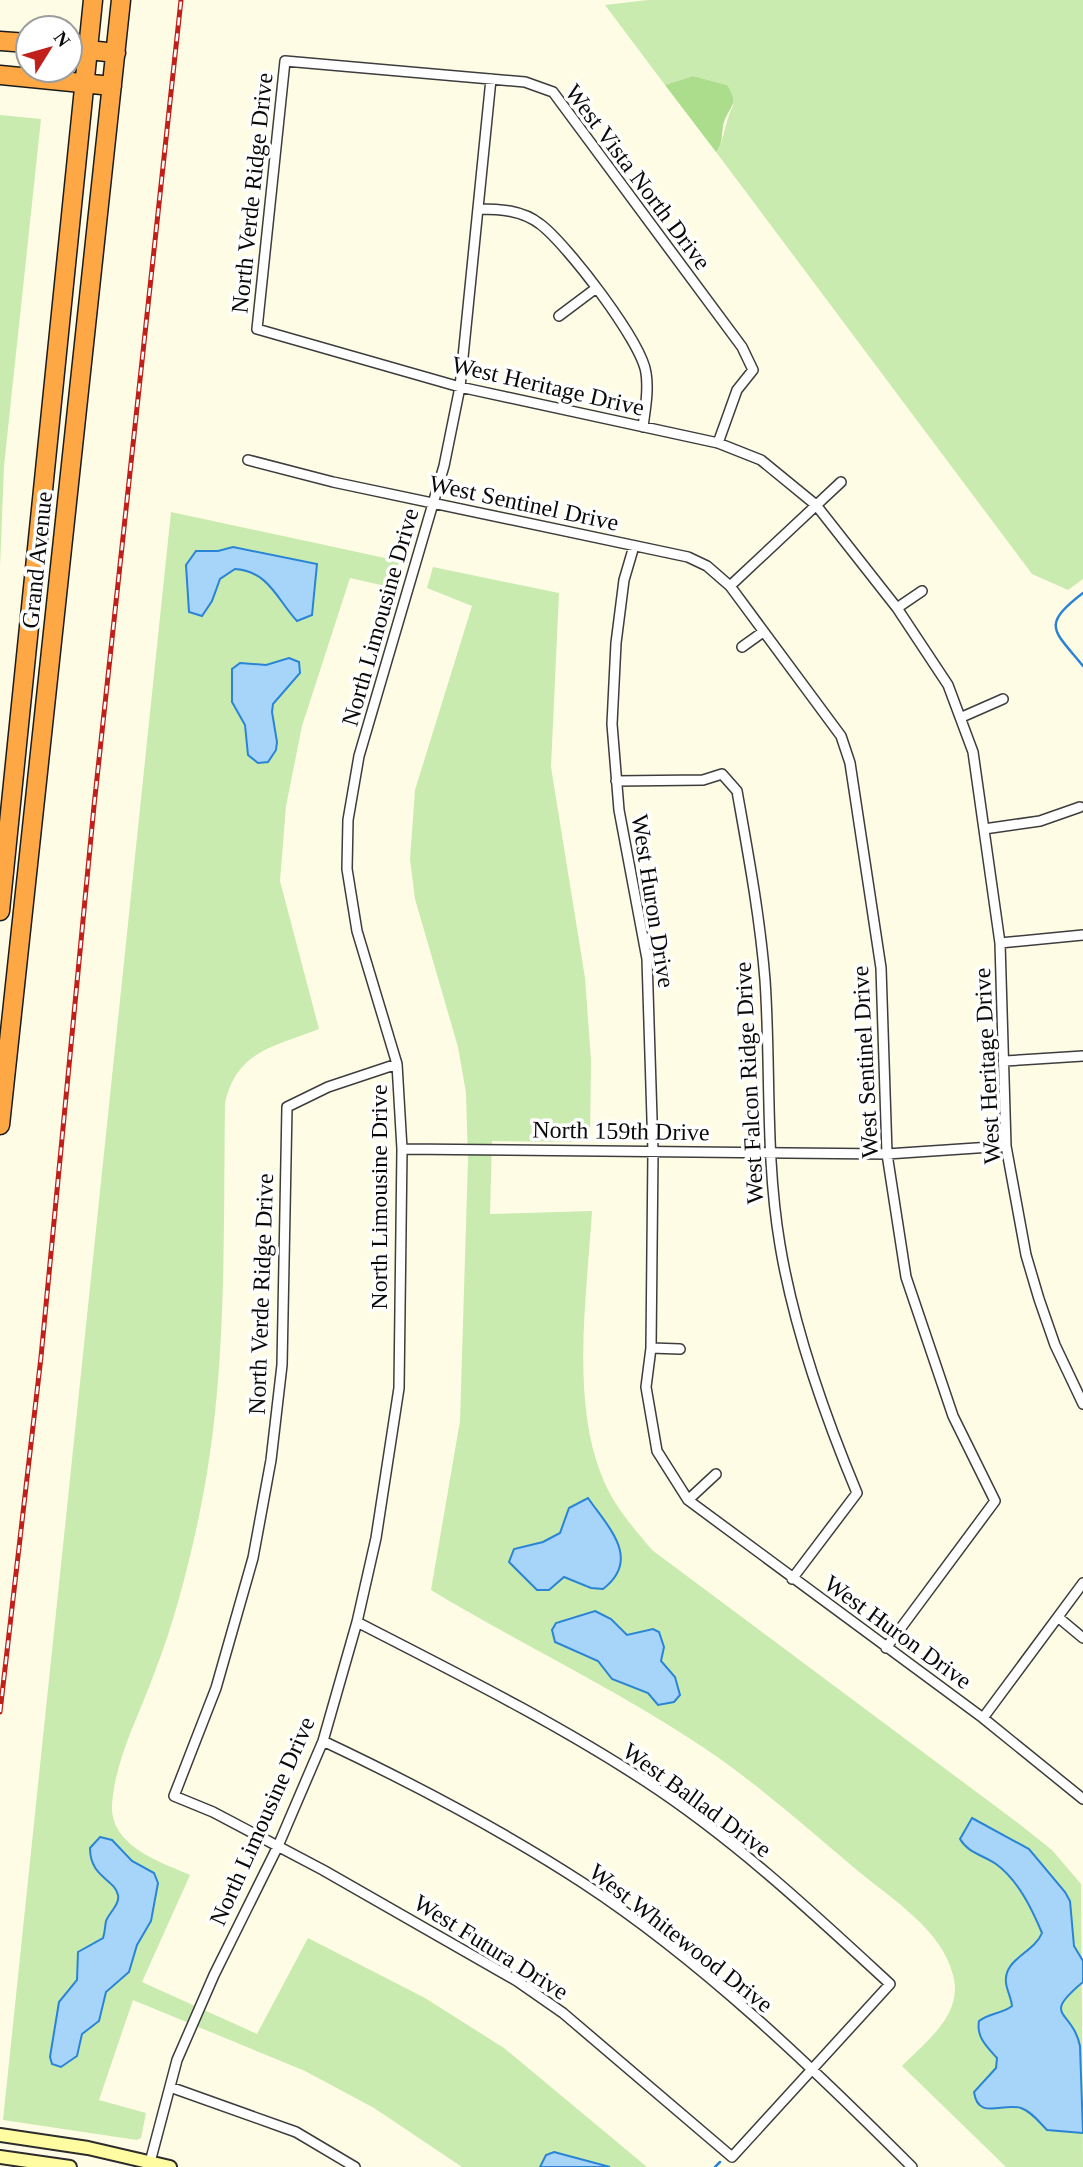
<svg xmlns="http://www.w3.org/2000/svg" width="1083" height="2167" viewBox="0 0 1083 2167" font-family="Georgia,serif">
	<style>
		.green { fill: #c9ebaf }
		.forest { fill: #abdd8d }
		.water { fill: #a7d5fa; stroke: #2a84d6; stroke-width: 2 }
		.lines { fill: none; stroke-linecap: round; stroke-linejoin: round }
		.stream { stroke: #2a84d6; stroke-width: 2.5 }
		.street-casing { stroke: #3d3d3d; stroke-width: 12 }
		.secondary-casing { stroke: #2c2c2c; stroke-width: 16 }
		.highway-casing { stroke: #1b1b1b; stroke-width: 21 }
		.street { stroke: #fff; stroke-width: 9 }
		.secondary { stroke: #fffca1; stroke-width: 12 }
		.highway { stroke: #fea845; stroke-width: 18 }
		.rail-casing { stroke: #c11f1a; stroke-width: 5 }
		.rail { stroke: #fff; stroke-width: 2.5; stroke-dasharray: 8; stroke-linecap: butt }
		.labels { text-anchor: middle; stroke-width: 7; stroke-linejoin: round; paint-order: stroke }
		.street-label { font-size: 24px; fill: #0a0a0a; stroke: #fff }
	</style>
	<rect width="100%" height="100%" fill="#fffce6"/>
	<path class="green" d="M648 0H1083V579L1068 590 1032 574 716 152C725 140 724 123 733 106L727 85 693 76 665 85 605 5Z
		M0 115 41 119 4 466 0 568Z
		M171 512 399 561 394 588 350 578 302 726 286 806 280 881 319 1029C274 1047 237 1050 225 1103 223 1242 228 1384 198 1521 187 1572 173 1626 154 1674 139 1716 115 1759 112 1805 110 1846 160 1862 190 1875L142 1982 257 2034 308 1938 425 1998 504 2048 647 2167H462L374 2108 305 2071 133 2000 99 2100 146 2113 141 2138 137 2140 3 2120Z
		M433 567 559 593 551 767 585 978 591 1060 590 1142 492 1141 490 1214 592 1211C587 1293 571 1397 601 1474 612 1504 632 1526 652 1550L1018 1823 1052 1850 1081 1884 1083 2167H1006L902 2066C925 2042 964 2015 953 1975 942 1930 892 1899 858 1871 805 1826 751 1778 692 1740 608 1685 517 1642 431 1590L460 1421 468 1159 466 1093 458 1047 415 899 410 859 415 790 472 606 427 588Z"/>
	<path class="forest" d="M693 76 727 85C741 106 727 107 723 126 721 137 723 143 716 152L665 85Z"/>
	<path class="water" d="M233 547 317 564 312 615 297 621C278 601 269 571 235 569L220 579 212 601 202 616 189 612 186 565 196 551H218Z
		M289 658 299 662 300 673 273 704 272 712 277 742 276 750 268 762 258 763 248 755 245 725 232 702V669L240 663 266 665Z
		M588 1498C608 1527 642 1559 603 1589L591 1588 564 1577 549 1590H537L509 1562 514 1549 543 1542 560 1533 569 1508Z
		M595 1611 611 1619 627 1635 653 1629 659 1632 664 1647 661 1661 675 1677 680 1695 674 1702 658 1705 648 1693 612 1679 598 1661 555 1642 552 1630 556 1623Z
		M972 1818 1029 1849 1065 1892 1070 1901 1074 1946 1083 1961V1982C1040 2018 1072 2008 1080 2046L1083 2133 1047 2130C1039 2122 1032 2112 1021 2108 1003 2102 978 2121 974 2092L996 2068 997 2058C987 2047 976 2037 979 2021 989 2013 1002 2014 1012 2006 1011 1997 1007 1991 1006 1983 1003 1959 1034 1953 1042 1933 1032 1909 1018 1880 996 1864 983 1855 968 1853 960 1839Z
		M100 1837 112 1840 132 1861 154 1873 158 1883 151 1921 137 1945 129 1972 106 1992 99 2021 82 2034 77 2056 61 2067 52 2064 50 2057 59 2002 77 1980 78 1952 103 1938C105 1932 105 1926 106 1921 109 1913 120 1904 118 1895 115 1879 90 1878 90 1848Z
		M554 2152 610 2167H540L546 2155Z"/>
	<g class="lines">
		<path class="stream" d="M1083 593C1040 626 1054 630 1083 666
			M715 2167 720 2162"/>
		<g class="street-casing">
			<path id="street" d="M478 209C500 209 522 210 540 224 566 243 642 342 646 373 649 391 645 410 643 427
				M559 316 595 289
				M718 443 737 390 753 370 742 347 553 92 525 82 285 61 257 329 460 387 718 443 761 460 816 505 897 608 948 685 973 752 1000 943 1006 1146 1026 1255 1039 1299 1055 1345 1083 1404
				M248 460 333 482 688 557 707 566 730 586 841 736 850 763 881 968 887 1154 906 1277 953 1416 995 1501 886 1648
				M634 546 624 580 616 643 612 724 619 810 647 959 653 1151 651 1348 646 1387 657 1451 688 1500 983 1718 1083 1799
				M730 586 841 482
				M897 608 922 591
				M742 647 763 632
				M962 717 1003 699
				M616 781 703 780 722 774 737 791C748 853 760 917 765 980 771 1068 765 1157 780 1245 794 1329 824 1414 857 1493L792 1579
				M984 829 1040 821 1080 807
				M1000 943 1083 935
				M1005 1061 1083 1056
				M402 1149 887 1154 1006 1146
				M651 1348 680 1349
				M688 1500 716 1474
				M1059 1618 1083 1638
				M357 1622C454 1672 553 1721 645 1781 734 1839 812 1912 890 1984L732 2157 563 2013 517 1981 323 1870 213 1812 174 1796 216 1688 253 1558 271 1460 282 1365 287 1107 328 1087 397 1064
				M983 1718 1083 1583
				M323 1741C412 1783 500 1829 583 1883 702 1961 812 2067 912 2167
				M170 2087 296 2132 355 2167
				M149 2166 177 2060 214 1975 278 1846 323 1741 357 1622 376 1538 399 1388 402 1149 397 1064 357 931 347 869 348 820 359 756 444 466 460 387 491 79"/>
		</g>
		<g class="secondary-casing">
			<path id="secondary" d="M0 2135 88 2148 170 2167
				M0 2157 70 2167"/>
		</g>
		<g class="highway-casing">
			<path id="highway" d="M0 41 28 43
				M70 48 116 53
				M0 75 112 86
				M0 911 93 0
				M0 1125 121 0"/>
		</g>
		<use href="#street" class="street"/>
		<use href="#secondary" class="secondary"/>
		<use href="#highway" class="highway"/>
		<g class="rail-casing">
			<path id="rail" d="M0 1712 41 1357 94 806 181 0"/>
		</g>
		<use href="#rail" class="rail"/>
	</g>
	<g class="labels">
		<g class="street-label">
			<text transform="translate(638 177) rotate(53)" y="8">West Vista North Drive</text>
			<text transform="translate(252 193) rotate(-84)" y="8">North Verde Ridge Drive</text>
			<text transform="translate(548 386) rotate(13)" y="8">West Heritage Drive</text>
			<text transform="translate(524 503) rotate(12)" y="8">West Sentinel Drive</text>
			<text transform="translate(37 560) rotate(-84)" y="8">Grand Avenue</text>
			<text transform="translate(380 617) rotate(-74)" y="8">North Limousine Drive</text>
			<text transform="translate(653 901) rotate(81)" y="8">West Huron Drive</text>
			<text transform="translate(865 1062) rotate(-93)" y="8">West Sentinel Drive</text>
			<text transform="translate(987 1066) rotate(-93)" y="8">West Heritage Drive</text>
			<text transform="translate(749 1083) rotate(-93)" y="8">West Falcon Ridge Drive</text>
			<text transform="translate(621 1131) rotate(1)" y="8">North 159th Drive</text>
			<text transform="translate(379 1197) rotate(-90)" y="8">North Limousine Drive</text>
			<text transform="translate(261 1294) rotate(-88)" y="8">North Verde Ridge Drive</text>
			<text transform="translate(898 1632) rotate(36)" y="8">West Huron Drive</text>
			<text transform="translate(697 1800) rotate(36)" y="8">West Ballad Drive</text>
			<text transform="translate(262 1821) rotate(-66)" y="8">North Limousine Drive</text>
			<text transform="translate(681 1938) rotate(38)" y="8">West Whitewood Drive</text>
			<text transform="translate(491 1947) rotate(32)" y="8">West Futura Drive</text>
		</g>
	</g>
	<g transform="translate(49 49) rotate(53)"><circle r="33" fill="#ffffff" stroke="#9d9d9d" stroke-width="2"/>
	<path d="M0-5L12 26L0 18L-12 26Z" fill="#c11f1a"/>
	<text y="-10" font-size="19" font-weight="bold" text-anchor="middle" fill="#0a0a0a">N</text>
	</g>
</svg>
